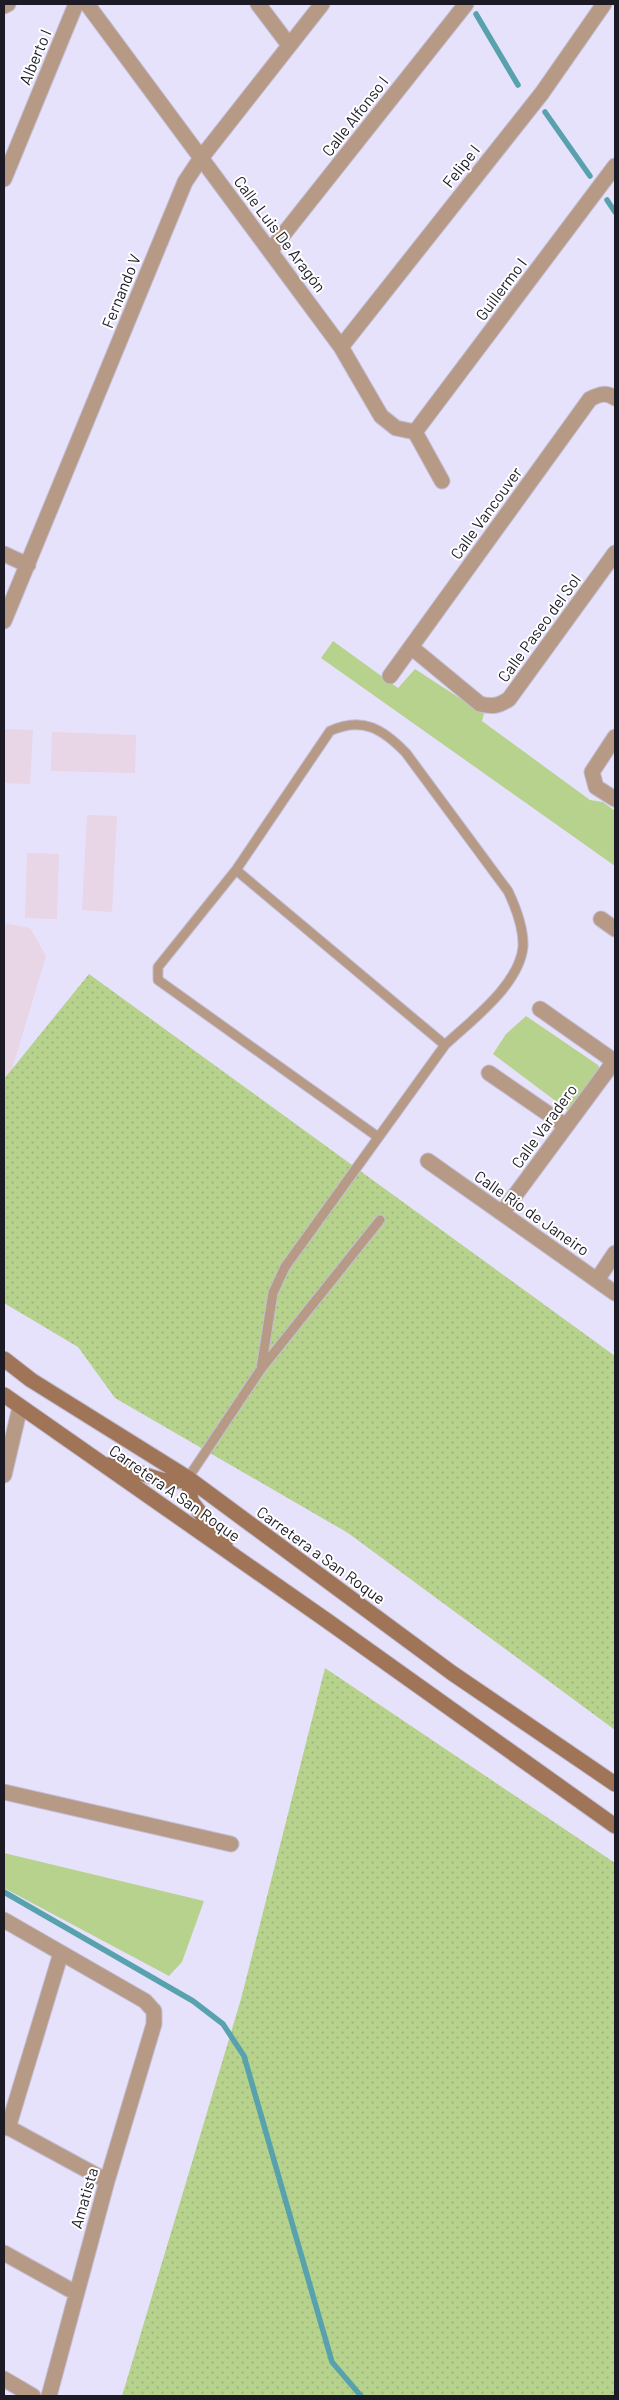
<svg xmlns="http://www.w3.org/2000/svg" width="619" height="2400" viewBox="0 0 619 2400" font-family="Barlow,sans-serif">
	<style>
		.education { fill: #e8d5e6 }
		.grass { fill: url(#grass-dots) }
		.park { fill: #b6d28d }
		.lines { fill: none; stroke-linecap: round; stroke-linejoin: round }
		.stream { stroke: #58a2ad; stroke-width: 5.5 }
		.lane-casing { stroke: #c2bed5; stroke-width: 11 }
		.street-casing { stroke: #c2bed5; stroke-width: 17 }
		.secondary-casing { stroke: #c2bed5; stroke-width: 17 }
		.lane { stroke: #b79a86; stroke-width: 9 }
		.street { stroke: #b79a86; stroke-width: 15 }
		.secondary { stroke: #9f7457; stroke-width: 15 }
		.labels { text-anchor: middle; stroke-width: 4; stroke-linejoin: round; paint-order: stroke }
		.street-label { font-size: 16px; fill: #1c1a25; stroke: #fff }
	</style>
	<defs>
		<pattern id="grass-dots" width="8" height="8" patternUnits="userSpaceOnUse" patternTransform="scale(1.25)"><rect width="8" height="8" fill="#b6d28d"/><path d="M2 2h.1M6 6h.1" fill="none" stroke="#9cb47a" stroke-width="1.8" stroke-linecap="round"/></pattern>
	</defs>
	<rect width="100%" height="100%" fill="#e7e2fc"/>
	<path class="education" d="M4 729 33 730 30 784 4 783Z
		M52 732 136 735 135 773 51 771Z
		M87 815 117 816 112 912 82 910Z
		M27 853 59 854 57 919 25 918Z
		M4 923 30 928 46 956 9 1079H4Z"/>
	<path class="grass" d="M89 974 615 1356V1730L348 1533 115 1398 78 1347 4 1303V1079Z
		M325 1668 615 1863V2396H122L241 1999Z"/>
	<path class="park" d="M333 641 398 688 415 669 484 714 482 721 590 800 603 802 615 811V866L321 658Z
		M526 1016 598 1065 601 1074 573 1114 493 1054 506 1034Z
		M4 1853 204 1901 182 1962 169 1976 4 1888Z"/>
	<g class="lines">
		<path class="stream" d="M476 14 518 85
			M545 112 590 176
			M607 200 615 212
			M4 1892 193 2001 223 2024 244 2056 332 2362 361 2396"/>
		<g class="lane-casing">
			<path id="lane" d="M236 870 445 1045 285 1267 273 1293 261 1369
				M378 1137 158 980V967L236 870 330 731C362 716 383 729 406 753L508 891C516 908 524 928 523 947 519 985 472 1020 445 1045
				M188 1478 261 1369 380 1220"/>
		</g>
		<g class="street-casing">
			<path id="street" d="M87 4 341 347 381 416 396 428 415 432 442 481
				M258 4 289 45
				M4 6 8 4
				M4 179 76 4
				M271 250 466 4
				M341 347 542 93 604 4
				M415 432 615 166
				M4 554 28 565
				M4 621 185 182 201 158 322 4
				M411 647 480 704C492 707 499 706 509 699L615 553
				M390 676 590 399C600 394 606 392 615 398
				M615 737 592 772 596 787 615 799
				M601 919 615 929
				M540 1009 614 1061
				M489 1073 566 1126
				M428 1161 615 1293
				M502 1213 615 1060
				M597 1280 615 1253
				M4 1475 20 1407
				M4 1792 231 1844
				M4 1920 145 2001 154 2011V2024L107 2181 49 2396
				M4 2125 107 2181
				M8 2128 61 1953
				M4 2253 76 2293
				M4 2379 33 2396"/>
		</g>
		<g class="secondary-casing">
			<path id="secondary" d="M4 1359 31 1380 188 1478 452 1673 615 1784
				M4 1395 326 1620 615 1826
				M106 1465C132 1463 164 1491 188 1478L191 1501 225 1545"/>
		</g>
		<use href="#lane" class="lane"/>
		<use href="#street" class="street"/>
		<use href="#secondary" class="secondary"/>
	</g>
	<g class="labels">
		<g class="street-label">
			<text transform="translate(35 57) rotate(-67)" y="6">Alberto I</text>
			<text transform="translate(355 116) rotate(-52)" y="6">Calle Alfonso I</text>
			<text transform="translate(461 166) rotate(-52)" y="6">Felipe I</text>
			<text transform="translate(280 234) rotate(53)" y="6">Calle Luis De Aragón</text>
			<text transform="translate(501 289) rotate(-53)" y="6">Guillermo I</text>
			<text transform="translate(121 291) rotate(-68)" y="6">Fernando V</text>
			<text transform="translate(486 513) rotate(-54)" y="6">Calle Vancouver</text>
			<text transform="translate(539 628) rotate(-54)" y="6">Calle Paseo del Sol</text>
			<text transform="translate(544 1126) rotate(-54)" y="6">Calle Varadero</text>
			<text transform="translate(532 1213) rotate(35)" y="6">Calle Río de Janeiro</text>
			<text transform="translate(175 1493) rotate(35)" y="6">Carretera A San Roque</text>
			<text transform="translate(321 1555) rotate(36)" y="6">Carretera a San Roque</text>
			<text transform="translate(84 2198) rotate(-74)" y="6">Amatista</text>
		</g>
	</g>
	<rect width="619" height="2400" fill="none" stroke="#1c1a25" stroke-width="10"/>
</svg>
